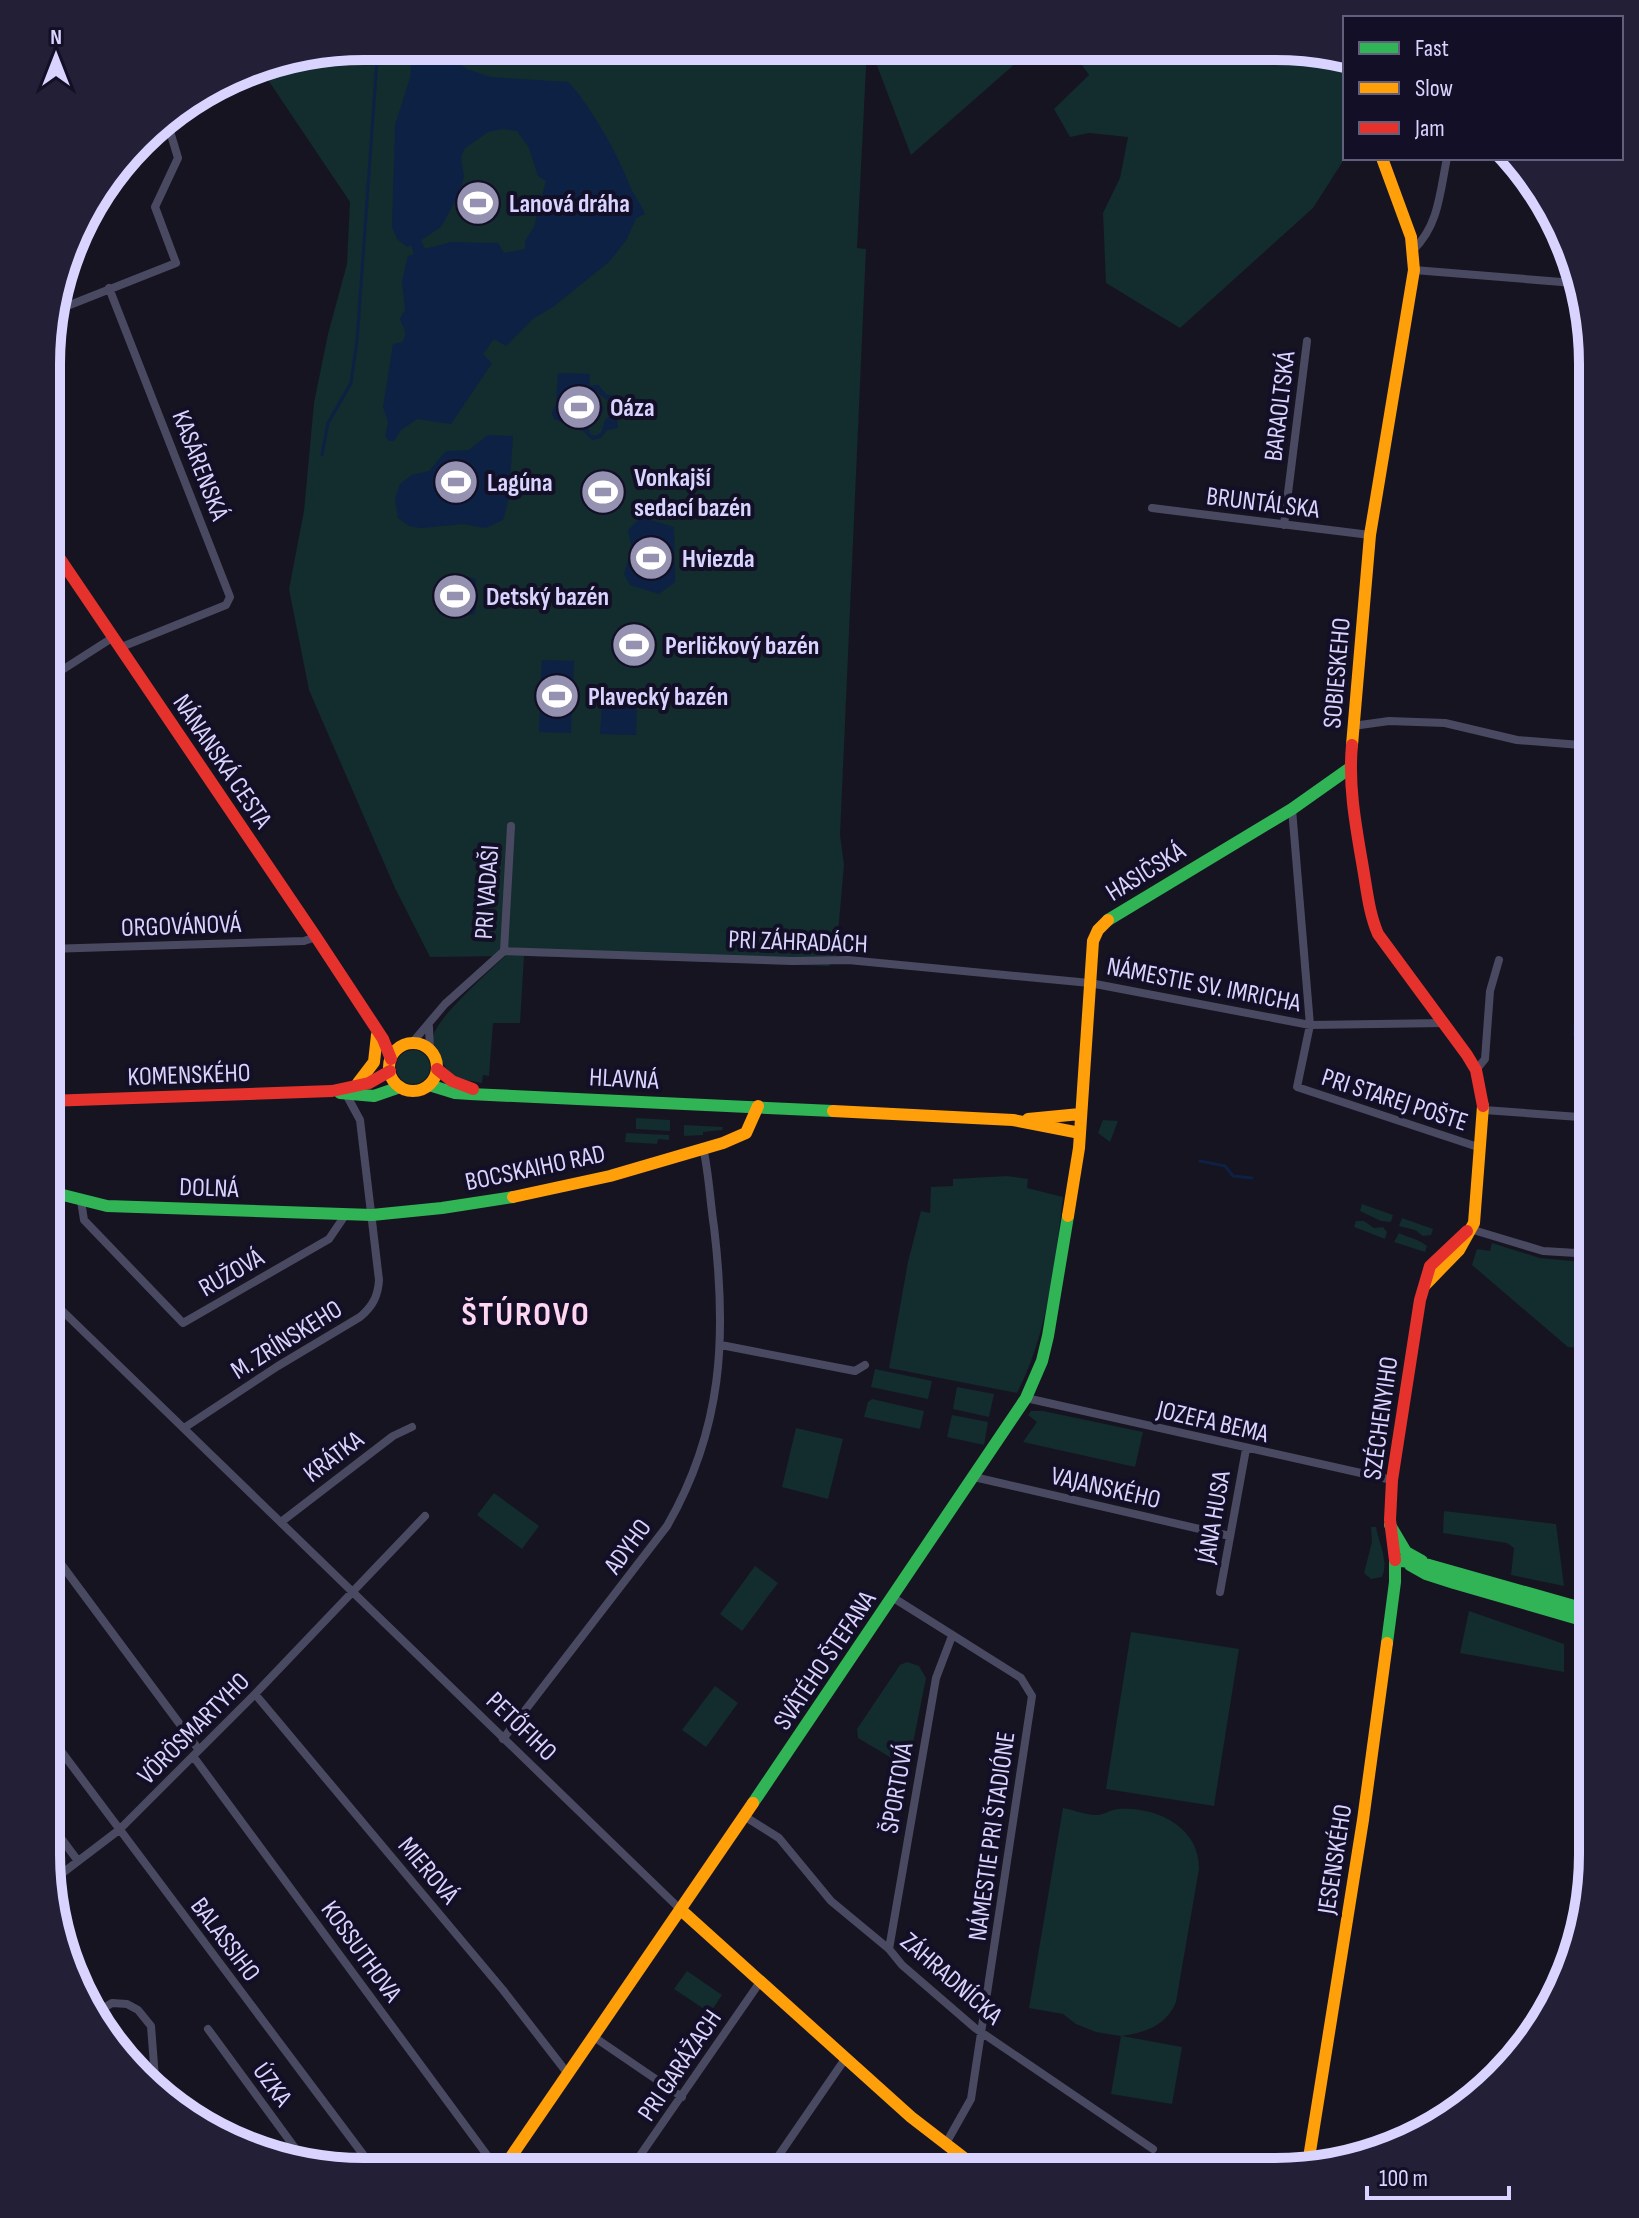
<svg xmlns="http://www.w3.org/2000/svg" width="1639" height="2218" viewBox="0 0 1639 2218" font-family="'Sofia Sans Condensed',sans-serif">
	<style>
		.green { fill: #132c2d }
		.water { fill: #0d2144; fill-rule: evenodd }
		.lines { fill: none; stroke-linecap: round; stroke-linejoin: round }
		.stream { stroke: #0d2144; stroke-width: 3 }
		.street { stroke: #4a4962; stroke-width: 8 }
		.fast { stroke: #30b455; stroke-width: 12 }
		.slow { stroke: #ff9f0a; stroke-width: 12 }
		.jam { stroke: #e5322d; stroke-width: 12 }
		.labels { text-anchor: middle; stroke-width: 8; stroke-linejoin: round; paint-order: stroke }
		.poi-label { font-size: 26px; font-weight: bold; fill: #d9d4ff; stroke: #130f26; text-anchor: start }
		.street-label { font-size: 26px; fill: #d9d4ff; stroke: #130f26 }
		.district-label { font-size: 34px; font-weight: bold; letter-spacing: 2px; fill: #ffd6f0; stroke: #130f26 }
		.rim { fill: none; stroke: #d9d4ff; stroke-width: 10 }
	</style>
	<rect width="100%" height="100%" fill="#161421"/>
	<path class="green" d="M364 46 867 47 857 248 866 249 840 835 844 865 836 955 829 966 524 956 520 1023H493L489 1076 483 1075 482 1083C458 1079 448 1078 439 1054 437 1048 431 1044 433 1037 437 1017 489 972 505 956L430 957 395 888 309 690 289 589 304 511 314 403 328 334 347 264 350 202 258 65Z
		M870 47 1033 48 911 155Z
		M1070 48 1317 49 1345 59V158L1313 208 1180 328 1106 283 1103 213 1120 178 1128 137 1089 133 1070 137 1054 109 1089 75Z
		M396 1067a17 17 0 1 1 34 0a17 17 0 1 1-34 0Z
		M636 1118 670 1120V1131L636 1129Z
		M1103 1120 1118 1121 1110 1142 1098 1133Z
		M684 1125 723 1127 722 1130 703 1132V1135L684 1136Z
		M626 1133 669 1135V1140L658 1139 657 1144 625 1142Z
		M1007 1176 1028 1179 1027 1188 1063 1197C1055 1263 1048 1333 1017 1393L889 1368 908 1262 921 1211 930 1213 931 1187 953 1186V1179Z
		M1362 1204 1393 1215 1391 1222 1381 1221 1360 1211Z
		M1402 1218 1433 1229 1431 1235 1423 1236 1415 1230 1399 1226Z
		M1356 1221H1364L1374 1228 1383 1227 1387 1232 1385 1239 1354 1227Z
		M1399 1233C1409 1238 1419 1239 1427 1246L1425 1252 1394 1242Z
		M1492 1243 1540 1258 1593 1263 1592 1341 1581 1348 1568 1347 1472 1265 1477 1249 1490 1251Z
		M875 1369 932 1381 928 1399 871 1387Z
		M957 1387 994 1394 989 1417 953 1409Z
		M872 1399 924 1411 920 1429 864 1417 868 1402Z
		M1031 1411H1043L1143 1432 1135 1467 1023 1442 1037 1422 1028 1415Z
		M952 1415 988 1422 984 1445 947 1437Z
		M796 1428 843 1439 828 1499 782 1487Z
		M494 1493 539 1526 522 1549 477 1515Z
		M1444 1511 1556 1524 1564 1586 1511 1575 1514 1548 1507 1543 1443 1533Z
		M1371 1527H1376C1379 1544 1389 1561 1382 1577L1371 1579 1364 1573 1372 1542Z
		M755 1566 778 1583 742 1631 720 1614Z
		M1469 1611 1564 1644V1672L1460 1653Z
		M1131 1632 1239 1649 1214 1806 1106 1789Z
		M907 1662 919 1666 926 1678 910 1758 908 1766H905L858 1738 857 1729 900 1665Z
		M715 1686 738 1703 706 1747 682 1730Z
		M1063 1808C1073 1810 1084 1814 1094 1815 1102 1816 1110 1810 1118 1809 1156 1806 1200 1827 1199 1869L1176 2002C1166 2026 1146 2032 1122 2036L1182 2047 1172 2104 1111 2094 1121 2036 1096 2032 1076 2024 1063 2014 1029 2008Z
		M1586 1905 1576 1956 1554 2002 1577 1918Z
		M687 1971 722 1995 710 2013 674 1989Z"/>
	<path class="water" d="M400 46H431L467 69 490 77 568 82C591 106 618 155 630 186 634 196 641 204 645 214L636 218 627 239 610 261 553 307 534 318 506 346 494 339 483 354 492 363 451 424 417 419 401 430 394 441H389L385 436 388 422 383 407 393 344 402 342C409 332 403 329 400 319L405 310 402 281 408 256 414 254 411 245 407 247 397 239 392 227 395 125 410 78 411 68 410 59ZM502 129 517 131 529 148 538 176 546 181 534 227 525 241V249L504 253 498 243 451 242 425 249 421 240 441 227 459 194 464 177 461 157 465 148 488 132Z
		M558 373 590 374V386L598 385 606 394 619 397 623 406 617 416 618 428 607 430 601 438 592 440 583 431 554 419 552 413 556 404ZM595 390 605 399 616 400 619 406 617 411 605 420 601 433 595 436 590 434 588 427 599 419 604 409 601 401 591 396V392Z
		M488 435 513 436 509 498 503 520 486 528 463 524 421 528 409 526 398 518 395 499 400 484 412 475 429 471 446 451 469 450Z
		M596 482H616V487L620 491 612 498V503H607V498L598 502 589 497V487Z
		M641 517 674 527 675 582 659 594 630 585 624 574 632 548 628 530Z
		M461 575 476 579V595L464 596 463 603 476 606 475 614 454 617 439 614 445 576Z
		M621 630 648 632 646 659 620 657Z
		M542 660 574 661 571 733 539 732Z
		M602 705 637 706 636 735 600 734Z
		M1575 1002 1593 1003V1037L1573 1036Z"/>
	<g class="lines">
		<path class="stream" d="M322 455 328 423 351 383 357 341 378 46
			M1200 1161 1225 1166 1233 1176 1252 1178"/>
		<path class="street" d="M1414 249C1439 225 1440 191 1447 158
			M1414 270 1574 283
			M109 288 230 597 226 605 119 648
			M52 312 176 263 155 207 178 158 166 118
			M1152 508 1370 535
			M1284 525 1307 341
			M48 679 112 638
			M1353 726 1389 721 1445 723 1517 740 1593 746
			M1292 809 1310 1025 1297 1087 1481 1148
			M48 949 304 941 316 937
			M504 951 793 961 848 960 1090 983 1310 1025 1444 1023
			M429 1027 430 1050
			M412 1043 445 1004 504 951 511 826
			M1476 1070 1485 1059 1490 991 1499 960
			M1484 1110 1593 1118
			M81 1201 84 1220 183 1323 329 1239 346 1214
			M1470 1229 1543 1251 1593 1254
			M47 1296 681 1910
			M721 1345 855 1371 865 1365
			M1026 1398 1392 1480
			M184 1428 278 1366 360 1317C373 1306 378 1296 379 1280L360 1120 347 1096
			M974 1477 1230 1536
			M281 1522 393 1436 412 1427
			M47 1545 199 1750
			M1220 1592 1246 1449
			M892 1597 1021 1678 1032 1696 971 2099 945 2145
			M255 1694 503 1990 568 2074
			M46 1731 374 2169
			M503 1739 667 1526C723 1429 727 1336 714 1227 710 1201 709 1174 703 1147
			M193 1756 498 2170
			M744 1816 779 1838 831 1901 889 1949 902 1965 975 2028 1153 2149
			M46 1818 78 1861
			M52 1881 119 1830 255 1694 425 1516
			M889 1949 936 1678 952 1636
			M92 2015 112 2003 127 2004 138 2010 151 2026 156 2091
			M208 2029 306 2163
			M594 2037 682 2097
			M630 2170 760 1982
			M768 2171 845 2059"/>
		<path class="fast" d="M1108 920 1292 809 1350 768
			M429 1085 455 1093 470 1094 833 1111
			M340 1093 374 1096 400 1087
			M47 1191 107 1206 372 1215 442 1208 513 1197
			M1390 1525 1406 1552 1422 1561
			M1410 1565 1426 1574 1454 1583 1592 1623
			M1387 1643 1395 1582V1560L1429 1565 1592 1611
			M753 1803 1026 1398 1042 1361 1048 1336 1068 1216"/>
		<path class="slow" d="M1352 745 1370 535 1414 270 1411 237 1382 158
			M389 1067a24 24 0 1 1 48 0a24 24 0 1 1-48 0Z
			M358 1083 374 1062 377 1035
			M833 1111 1013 1120 1080 1133
			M1028 1119 1080 1114
			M513 1197 610 1176 723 1143 746 1133 758 1106
			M1068 1216 1079 1148 1093 941 1098 930 1108 920
			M1425 1285 1459 1250 1474 1223 1483 1106
			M681 1910 911 2117 981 2171
			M1308 2164 1363 1820 1387 1643
			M502 2170 753 1803"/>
		<path class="jam" d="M48 541 316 937 383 1039 391 1059
			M1352 745C1348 786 1356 827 1363 868 1367 891 1369 913 1378 934L1467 1055 1476 1070 1483 1106
			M437 1069 452 1081 473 1089
			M47 1101 332 1091 369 1083 390 1071
			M1395 1560 1390 1520 1392 1480 1420 1300 1430 1266 1467 1231"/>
	</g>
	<defs>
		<g id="stadium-disc" transform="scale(2.3)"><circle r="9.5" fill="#9591b1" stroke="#130f26"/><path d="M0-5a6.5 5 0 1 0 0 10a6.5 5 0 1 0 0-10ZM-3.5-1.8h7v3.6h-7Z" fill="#fff"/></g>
	</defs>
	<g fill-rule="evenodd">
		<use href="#stadium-disc" x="478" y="203"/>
		<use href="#stadium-disc" x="579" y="407"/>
		<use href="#stadium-disc" x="456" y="482"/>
		<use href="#stadium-disc" x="603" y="492"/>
		<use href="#stadium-disc" x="651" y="558"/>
		<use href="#stadium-disc" x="455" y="596"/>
		<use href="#stadium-disc" x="634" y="645"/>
		<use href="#stadium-disc" x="557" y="696"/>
	</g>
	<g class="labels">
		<g class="poi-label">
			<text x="509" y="212">Lanová dráha</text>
			<text x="610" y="416">Oáza</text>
			<text x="634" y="486">Vonkajší<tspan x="634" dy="30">sedací bazén</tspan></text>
			<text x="487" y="491">Lagúna</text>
			<text x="682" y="567">Hviezda</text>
			<text x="486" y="605">Detský bazén</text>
			<text x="665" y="654">Perličkový bazén</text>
			<text x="588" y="705">Plavecký bazén</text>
		</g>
		<g class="street-label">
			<text transform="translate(1279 406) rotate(-83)" y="9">BARAOLTSKÁ</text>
			<text transform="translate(201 465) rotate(69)" y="9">KASÁRENSKÁ</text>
			<text transform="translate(1263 502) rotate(7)" y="9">BRUNTÁLSKA</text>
			<text transform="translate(1336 673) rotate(-85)" y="9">SOBIESKEHO</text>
			<text transform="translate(223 761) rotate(56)" y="9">NÁNANSKÁ CESTA</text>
			<text transform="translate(1145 871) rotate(-32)" y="9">HASIČSKÁ</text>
			<text transform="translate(486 892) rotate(-86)" y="9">PRI VADAŠI</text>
			<text transform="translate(181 925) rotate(-2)" y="9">ORGOVÁNOVÁ</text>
			<text transform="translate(798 941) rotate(2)" y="9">PRI ZÁHRADÁCH</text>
			<text transform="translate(1204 984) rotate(11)" y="9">NÁMESTIE SV. IMRICHA</text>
			<text transform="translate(189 1074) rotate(-2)" y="9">KOMENSKÉHO</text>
			<text transform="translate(624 1078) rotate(3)" y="9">HLAVNÁ</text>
			<text transform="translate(1395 1099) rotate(18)" y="9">PRI STAREJ POŠTE</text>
			<text transform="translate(535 1167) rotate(-12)" y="9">BOCSKAIHO RAD</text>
			<text transform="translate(209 1187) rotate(2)" y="9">DOLNÁ</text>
			<text transform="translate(231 1272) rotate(-30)" y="9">RUŽOVÁ</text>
			<text transform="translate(286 1339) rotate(-32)" y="9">M. ZRÍNSKEHO</text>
			<text transform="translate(1380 1418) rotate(-82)" y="9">SZÉCHENYIHO</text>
			<text transform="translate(1213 1421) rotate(13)" y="9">JOZEFA BEMA</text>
			<text transform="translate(333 1456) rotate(-37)" y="9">KRÁTKA</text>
			<text transform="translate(1106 1487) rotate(13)" y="9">VAJANSKÉHO</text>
			<text transform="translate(1213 1517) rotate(-80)" y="9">JÁNA HUSA</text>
			<text transform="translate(627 1546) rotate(-54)" y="9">ADYHO</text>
			<text transform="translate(824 1660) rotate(-56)" y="9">SVÄTÉHO ŠTEFANA</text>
			<text transform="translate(522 1726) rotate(44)" y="9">PETŐFIHO</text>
			<text transform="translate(193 1728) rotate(-45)" y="9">VÖRÖSMARTYHO</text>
			<text transform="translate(896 1788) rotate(-80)" y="9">ŠPORTOVÁ</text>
			<text transform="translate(991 1836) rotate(-82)" y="9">NÁMESTIE PRI ŠTADIÓNE</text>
			<text transform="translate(1334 1859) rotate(-81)" y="9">JESENSKÉHO</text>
			<text transform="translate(429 1870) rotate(50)" y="9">MIEROVÁ</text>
			<text transform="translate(226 1939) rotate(53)" y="9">BALASSIHO</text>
			<text transform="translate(362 1951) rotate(54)" y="9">KOSSUTHOVA</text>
			<text transform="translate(952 1978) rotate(41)" y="9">ZÁHRADNÍCKA</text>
			<text transform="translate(679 2065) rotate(-56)" y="9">PRI GARÁŽACH</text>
			<text transform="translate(273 2084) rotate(54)" y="9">ÚZKA</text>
		</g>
		<g class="district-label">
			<text x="526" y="1325">ŠTÚROVO</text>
		</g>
	</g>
	<path d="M0 0H1639V2218H0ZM364 60H1275A304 304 0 0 1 1579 364V1854A304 304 0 0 1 1275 2158H364A304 304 0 0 1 60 1854V364A304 304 0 0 1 364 60Z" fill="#231f37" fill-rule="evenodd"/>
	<path class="rim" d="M364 60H1275A304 304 0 0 1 1579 364V1854A304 304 0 0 1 1275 2158H364A304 304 0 0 1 60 1854V364A304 304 0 0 1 364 60Z"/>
	<rect x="1343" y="16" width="280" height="144" fill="#130f26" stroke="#625e7d" stroke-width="2"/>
	<rect x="1359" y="42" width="40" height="12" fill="#30b455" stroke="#625e7d" stroke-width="2"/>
	<text x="1415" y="56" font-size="24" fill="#d9d4ff">Fast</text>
	<rect x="1359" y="82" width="40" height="12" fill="#ff9f0a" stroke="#625e7d" stroke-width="2"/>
	<text x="1415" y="96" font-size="24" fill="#d9d4ff">Slow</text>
	<rect x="1359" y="122" width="40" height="12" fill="#e5322d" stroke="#625e7d" stroke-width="2"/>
	<text x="1415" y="136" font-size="24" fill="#d9d4ff">Jam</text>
	<g transform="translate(56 56)" stroke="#130f26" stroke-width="6" paint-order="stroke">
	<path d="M0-6L14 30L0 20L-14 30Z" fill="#d9d4ff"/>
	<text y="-12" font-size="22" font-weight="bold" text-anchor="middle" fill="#d9d4ff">N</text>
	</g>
	<path d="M1367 2186v12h142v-12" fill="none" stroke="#d9d4ff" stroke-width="4"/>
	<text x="1379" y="2186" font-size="24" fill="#d9d4ff" stroke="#130f26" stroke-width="6" paint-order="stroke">100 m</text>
</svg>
